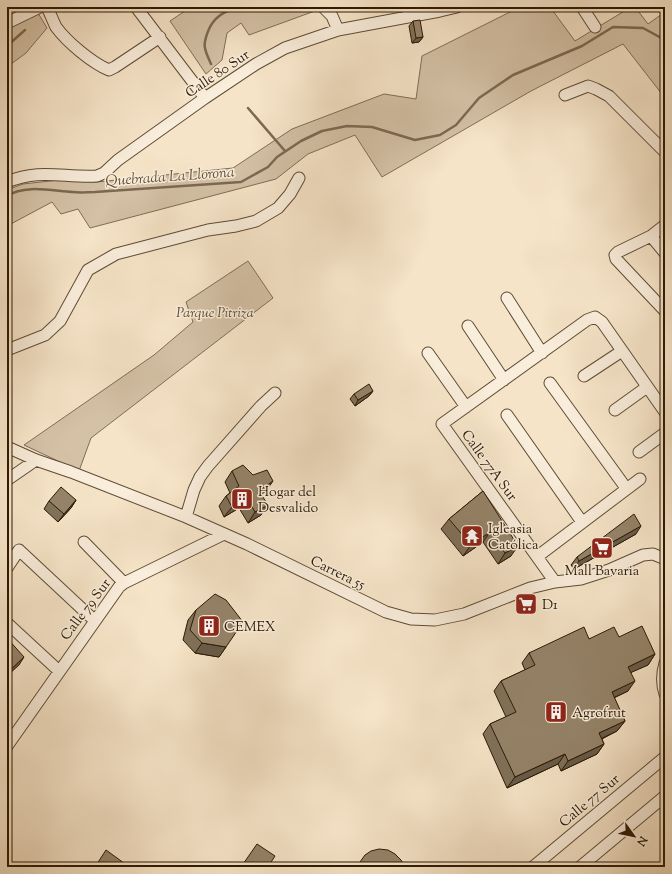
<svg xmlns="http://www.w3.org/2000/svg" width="672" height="874" viewBox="0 0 672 874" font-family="'Sorts Mill Goudy',serif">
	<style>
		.green { fill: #d4c1a6; stroke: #806d54 }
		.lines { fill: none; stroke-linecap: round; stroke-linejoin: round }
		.stream { stroke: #7c6951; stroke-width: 2.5 }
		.minor-casing { stroke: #5e4c34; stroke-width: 13 }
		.minor { stroke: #f9eddb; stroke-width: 11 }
		.wall { fill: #80715a; stroke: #2c1902 }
		.shaded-wall { fill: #685c4a; stroke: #2c1902 }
		.building { fill: #958369; stroke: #2c1902 }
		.labels { text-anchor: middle; stroke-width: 3; stroke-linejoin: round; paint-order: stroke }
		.street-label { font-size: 14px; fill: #2c1902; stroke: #f9eddb }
		.park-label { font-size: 14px; font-style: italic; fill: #5e4b33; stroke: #f9eddb }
		.poi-label { font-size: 14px; fill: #2c1902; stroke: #f9eddb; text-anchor: start }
		.water-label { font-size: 15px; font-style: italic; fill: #614f36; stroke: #f9eddb }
	</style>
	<rect width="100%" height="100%" fill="#f6e4c8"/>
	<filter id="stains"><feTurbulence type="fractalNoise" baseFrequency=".005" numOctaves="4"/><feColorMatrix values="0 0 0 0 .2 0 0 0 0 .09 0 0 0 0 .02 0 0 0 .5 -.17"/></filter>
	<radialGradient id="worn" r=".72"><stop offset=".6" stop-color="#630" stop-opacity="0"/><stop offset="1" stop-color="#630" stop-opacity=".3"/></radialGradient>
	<path class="green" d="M191 7H323V8L249 35 241 23 227 33 222 60 206 74 170 21Z
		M520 7H550L575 41 631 7H635L648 24 665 12V98L623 44 531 91 382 177 355 135 308 154 276 179 90 228 78 209 61 214 52 202 7 226V190L23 184 59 180 97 182 233 168 292 129 384 94 416 99 422 56Z
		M38 13 47 28 26 53 7 67V29Z
		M248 261 273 298 91 438 79 471 24 445 154 355 193 322 186 302Z"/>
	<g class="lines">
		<path class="stream" d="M7 46 25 30
			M211 64C204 49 202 45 209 29 222 0 259 8 284 7
			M248 108 285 151
			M7 196C25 184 53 191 73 192 80 193 87 192 95 192L241 182 268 167 277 157 301 141 322 131 347 126 372 127 415 140 440 135 456 125 479 98 513 75 582 46 613 27 643 28 665 40"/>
		<g class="minor-casing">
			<path id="minor" d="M47 7C50 13 53 21 56 27 67 42 92 63 109 70L115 67 160 37
				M136 7 205 98
				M323 7 332 16 338 30
				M406 7 410 16
				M582 7 595 27
				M7 23 40 7
				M565 95 588 86 596 89 609 96 665 152
				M7 182C40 168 64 178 97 176L104 173 118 160 205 98 256 64 285 48 338 30 440 11 457 7
				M665 225 651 236 618 252 615 255 616 259 665 311
				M651 236 665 253
				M507 298 542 353
				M468 326 504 380
				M7 350 45 335 60 321 88 270 116 254 208 230 236 226 256 221 278 208 290 194 299 178
				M428 353 466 407
				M584 376 622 351
				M550 383 626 488
				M615 410 647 387
				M507 415 582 522
				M7 447 36 460 71 472 186 517 247 544 386 612 411 619 435 620 464 614 530 588 555 582 581 579 609 570 643 555 653 554 665 559
				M639 452 665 433
				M7 480 36 460
				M186 517 194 490 200 477 208 466 261 406 275 393
				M84 542 124 583
				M538 556 640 479
				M7 568 19 550 94 620
				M555 582 442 424 587 320 595 317 602 322 665 412
				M7 623 59 671
				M665 663C662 673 662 685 665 694
				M7 746 119 587 124 583 224 534
				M533 867 665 757
				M580 867 665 796"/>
		</g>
		<use href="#minor" class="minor"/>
	</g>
	<path class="wall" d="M413 21 423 37 419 42 412 43 409 26Z
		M373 391 369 396 355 406 350 399 354 394Z
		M232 471 266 491 261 494V515L248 523 239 508 224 517 219 506 226 496 230 493 225 482Z
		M483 491 511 556 498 564 483 542 463 556 441 529 449 519Z
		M76 500 71 508 58 522 44 509 49 501Z
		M636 534 574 569 571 565 577 557Z
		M196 610 226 647 219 657 195 653 183 640 188 620Z
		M619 637 655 654 648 665 631 672 628 691 614 698 625 721 617 731 602 739 604 744 597 754 561 771 558 764 507 788 483 734 490 724 506 717 494 691 501 681 525 670 522 663 529 653 589 639Z"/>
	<path class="shaded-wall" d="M423 37 419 42 412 43 416 38Z
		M373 391 369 396 355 406 358 400Z
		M273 481 266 491 252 501 259 491Z
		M247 498 239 508 224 517 232 507Z
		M76 500 71 508 58 522 64 514Z
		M268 505 261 515 248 523 255 512Z
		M641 526 636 534 574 569 579 561Z
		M490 532 483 542 463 556 471 545Z
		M518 546 511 556 498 564 505 553Z
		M202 643 226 647 219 657 195 653Z
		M655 654 648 665 621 677 628 667Z
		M24 657 19 665 7 676V673Z
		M635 681 628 691 604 702 612 692Z
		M625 721 617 731 592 743 599 733Z
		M604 744 597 754 561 771 568 761Z
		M565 754 558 764 507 788 515 777Z"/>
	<path class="building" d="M420 20 423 37 416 38 413 21Z
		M369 384 373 391 358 400 354 394Z
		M243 465 253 475 267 470 273 481 259 491 268 505 255 512 247 498 232 507 226 496 239 486 232 471Z
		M61 487 76 500 64 514 49 501Z
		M483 491 518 546 505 553 490 532 471 545 449 519Z
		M634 514 641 526 579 561 577 557Z
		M215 594 226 600 243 622 226 647 202 643 190 630 196 610Z
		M642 626 655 654 628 667 635 681 612 692 625 721 599 733 604 744 568 761 565 754 515 777 490 724 516 712 501 681 535 665 529 653 584 627 589 639 614 627 619 637Z
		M7 638 24 657 7 673Z
		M257 844 275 856 268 867H241Z
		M379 849 388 850 395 854 401 860 405 867H358L360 862 365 855 371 851Z
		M106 850 128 866 127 867H95Z"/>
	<defs>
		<g id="building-square" transform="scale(1.15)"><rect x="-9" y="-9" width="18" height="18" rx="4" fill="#8f2418" stroke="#f9eddb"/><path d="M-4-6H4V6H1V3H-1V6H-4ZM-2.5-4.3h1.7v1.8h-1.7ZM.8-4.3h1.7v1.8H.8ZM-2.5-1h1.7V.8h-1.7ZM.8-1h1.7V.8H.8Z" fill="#fff"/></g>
		<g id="temple-square" transform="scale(1.15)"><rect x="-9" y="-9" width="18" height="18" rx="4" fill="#8f2418" stroke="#f9eddb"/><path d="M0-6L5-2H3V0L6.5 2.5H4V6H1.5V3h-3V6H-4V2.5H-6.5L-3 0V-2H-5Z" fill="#fff"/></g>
		<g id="supermarket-square" transform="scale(1.15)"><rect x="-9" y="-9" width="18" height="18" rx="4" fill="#8f2418" stroke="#f9eddb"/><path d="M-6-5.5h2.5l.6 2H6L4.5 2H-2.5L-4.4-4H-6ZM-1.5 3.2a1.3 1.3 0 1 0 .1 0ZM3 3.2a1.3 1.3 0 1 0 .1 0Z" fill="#fff"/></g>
	</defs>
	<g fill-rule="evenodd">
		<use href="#building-square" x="242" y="499"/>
		<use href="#temple-square" x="472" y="536"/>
		<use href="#supermarket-square" x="602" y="548"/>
		<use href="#supermarket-square" x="526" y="604"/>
		<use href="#building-square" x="209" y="626"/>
		<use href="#building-square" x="556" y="712"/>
	</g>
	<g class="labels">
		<g class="street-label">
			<text transform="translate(217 73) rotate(-34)" y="5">Calle 80 Sur</text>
			<text transform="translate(490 465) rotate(54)" y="5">Calle 77A Sur</text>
			<text transform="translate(338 572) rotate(26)" y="5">Carrera 55</text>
			<text transform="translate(85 609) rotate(-53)" y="5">Calle 79 Sur</text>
			<text transform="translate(589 800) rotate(-40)" y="5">Calle 77 Sur</text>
		</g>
		<g class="park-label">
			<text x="215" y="317">Parque Pitriza</text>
		</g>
		<g class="poi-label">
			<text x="258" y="496">Hogar del<tspan x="258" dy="16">Desvalido</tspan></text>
			<text x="488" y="533">Igleasia<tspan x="488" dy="16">Católica</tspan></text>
			<text x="602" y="575" text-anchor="middle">Mall Bavaria</text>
			<text x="542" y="609">D1</text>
			<text x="224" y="631">CEMEX</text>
			<text x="572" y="717">Agrofrut</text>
		</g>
		<g class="water-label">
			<text transform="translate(170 176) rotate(-4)" y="5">Quebrada La Llorona</text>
		</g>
	</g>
	<rect width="672" height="874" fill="none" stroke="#f6e4c8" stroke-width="24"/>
	<rect x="8" y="8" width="656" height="858" fill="none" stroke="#2c1902" stroke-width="2"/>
	<rect x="12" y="12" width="648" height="850" fill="none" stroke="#2c1902"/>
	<g transform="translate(634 836) rotate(123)" stroke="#f9eddb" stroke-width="3" paint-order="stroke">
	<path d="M0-3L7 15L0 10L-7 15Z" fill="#2c1902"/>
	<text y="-6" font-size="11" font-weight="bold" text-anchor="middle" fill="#2c1902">N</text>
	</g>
	<rect width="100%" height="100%" filter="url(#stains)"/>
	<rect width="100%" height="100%" fill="url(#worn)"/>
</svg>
